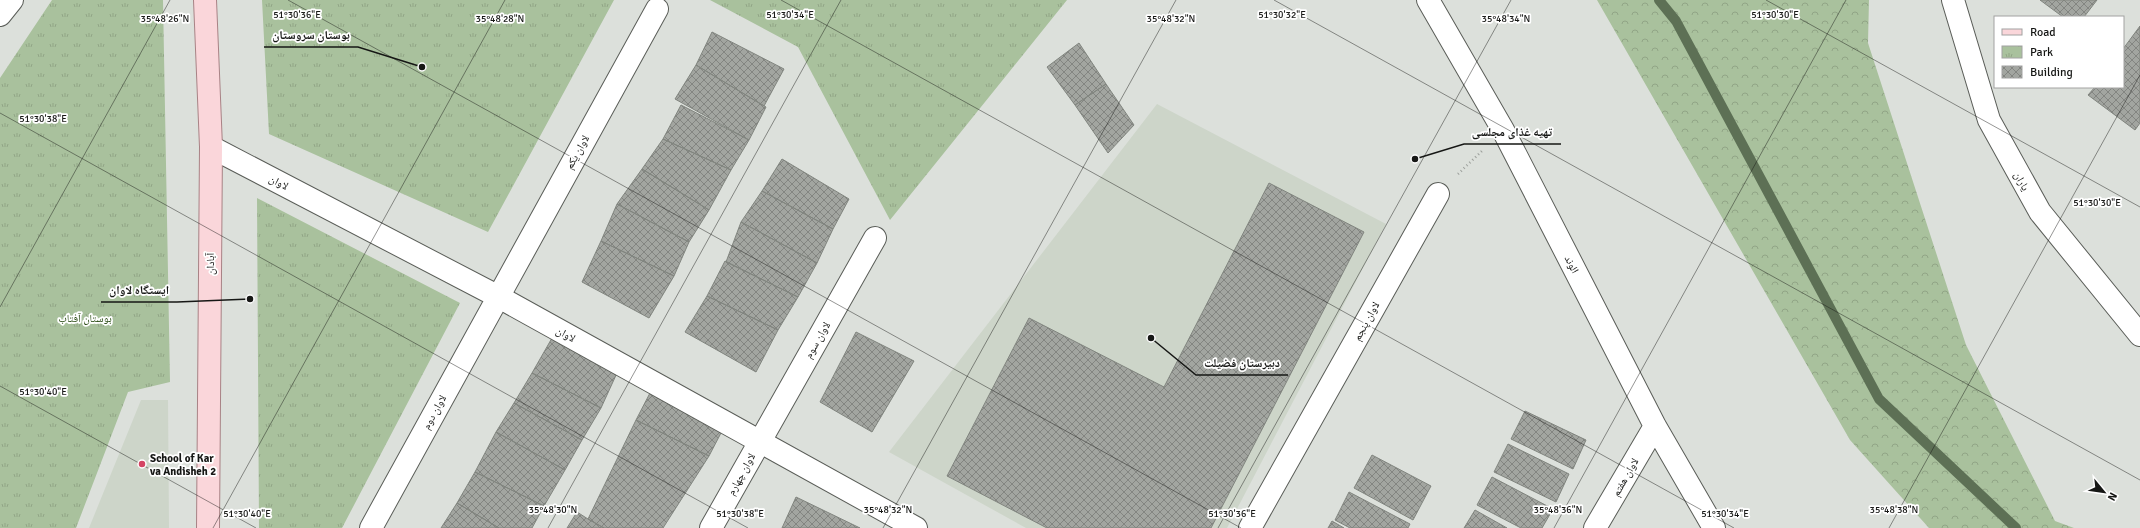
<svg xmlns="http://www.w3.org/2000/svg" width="2140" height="528" viewBox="0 0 2140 528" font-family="Signika,'Noto Naskh Arabic',sans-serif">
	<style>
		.built { fill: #cdd5c9 }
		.forest { fill: url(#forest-crowns) }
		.park { fill: url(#park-tufts) }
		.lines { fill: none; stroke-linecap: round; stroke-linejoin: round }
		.stream { stroke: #5d7055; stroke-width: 10 }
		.building { fill: url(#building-cross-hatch); stroke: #81857f }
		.minor-casing { stroke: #5a5d58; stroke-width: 24 }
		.major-casing { stroke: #a88285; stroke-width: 24 }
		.path { stroke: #9c9f9b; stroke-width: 2.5; stroke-dasharray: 1 3; stroke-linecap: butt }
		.minor { stroke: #fff; stroke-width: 22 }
		.major { stroke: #fad6da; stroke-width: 22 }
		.ticks { fill: none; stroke: #161715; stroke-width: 1; stroke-opacity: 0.45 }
		.poi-dot { fill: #d44463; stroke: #fff; stroke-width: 1.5 }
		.labels { text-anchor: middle; stroke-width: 3.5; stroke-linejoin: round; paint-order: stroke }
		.street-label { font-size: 11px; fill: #161715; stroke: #fff }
		.park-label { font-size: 11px; fill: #274911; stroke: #fff }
		.poi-label { font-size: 11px; font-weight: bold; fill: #161715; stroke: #fff; text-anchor: start }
		.ticks-label { font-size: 10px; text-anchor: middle; fill: #161715; stroke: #fff; stroke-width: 3.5; stroke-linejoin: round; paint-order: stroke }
		.leader { fill: none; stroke: #161715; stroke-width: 1.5 }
		.callout-dot { fill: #161715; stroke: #fff; stroke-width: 1.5 }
		.callout-label { font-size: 12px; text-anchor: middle; font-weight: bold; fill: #161715; stroke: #fff; stroke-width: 3.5; stroke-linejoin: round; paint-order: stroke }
	</style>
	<defs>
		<pattern id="forest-crowns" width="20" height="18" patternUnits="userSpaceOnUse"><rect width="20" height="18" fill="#a9c19d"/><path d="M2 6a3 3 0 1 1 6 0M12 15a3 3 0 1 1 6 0" fill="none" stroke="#91a586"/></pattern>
		<pattern id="park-tufts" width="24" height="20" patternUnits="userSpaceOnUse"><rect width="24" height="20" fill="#a9c19d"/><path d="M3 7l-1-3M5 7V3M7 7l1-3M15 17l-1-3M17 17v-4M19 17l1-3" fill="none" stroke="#91a586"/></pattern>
		<pattern id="building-cross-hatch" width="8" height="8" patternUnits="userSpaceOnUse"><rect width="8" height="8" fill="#a2a5a0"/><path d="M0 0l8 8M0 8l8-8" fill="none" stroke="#838581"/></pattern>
	</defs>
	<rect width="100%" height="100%" fill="#dce0db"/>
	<path class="built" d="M1157 104 1386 224 1227 528H1026L889 452Z
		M141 400H168L169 528H89Z"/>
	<path class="forest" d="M1597 0H1869L1868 43 1966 345 2055 521 2074 528H1929L1850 440Z"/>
	<path class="park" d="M52 0H163L170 382 128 392 76 528H0V78Z
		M262 0H614L488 232 269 134Z
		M710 0H1067L890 220 798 47Z
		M257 198 460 303 342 528H259Z"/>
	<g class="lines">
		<path class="stream" d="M1659 0 1676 21 1879 399 2016 528"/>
	</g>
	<path class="building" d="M2040 0H2097L2084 17H2063Z
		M2140 26V123L2135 130 2088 95 2095 87H2123V49Z
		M712 32 784 69 764 106 696 65Z
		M1079 43 1106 84 1075 105 1047 67Z
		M696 65 766 107 749 140 675 99Z
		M1106 84 1134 125 1108 153 1075 105Z
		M681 105 749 140 731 170 663 139Z
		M663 139 731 170 709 210 642 169Z
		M782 159 849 199 833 229 762 191Z
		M642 169 709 210 689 242 617 204Z
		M1269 183 1364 232 1211 528H1047L947 476 1029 318 1164 387Z
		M762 191 833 229 817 263 741 222Z
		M617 204 689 242 674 276 601 241Z
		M741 222 817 263 798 297 726 262Z
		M601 241 674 276 649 318 582 282Z
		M725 261 798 297 778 330 707 296Z
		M707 296 778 330 756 372 685 332Z
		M856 332 914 361 872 432 820 402Z
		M552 338 617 373 601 408 532 373Z
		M532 373 601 408 582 440 514 403Z
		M651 391 722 431 709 456 636 420Z
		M514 403 582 440 565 470 496 432Z
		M1525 411 1586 440 1573 469 1511 439Z
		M636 420 709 456 663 528H604L588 519Z
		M496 432 565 470 544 506 475 472Z
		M1508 444 1569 474 1556 502 1494 472Z
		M1372 455 1431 486 1413 520 1354 488Z
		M475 472 544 506 532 528H499L457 503Z
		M1492 477 1553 509 1542 528H1521L1477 505Z
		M1349 492 1410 524 1408 528H1350L1335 520Z
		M796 497 860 528H782Z
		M457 503 499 528H441Z
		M1475 510 1507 528H1464Z
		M577 512 588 519 604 528H567Z
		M1332 521 1344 528H1328Z"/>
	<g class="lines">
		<g class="minor-casing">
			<path id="minor" d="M1428 0 1503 130 1655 426 1714 528
				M1953 0 1989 120 2040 212 2140 335
				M0 15 12 0
				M211 147 497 296 916 528
				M371 528 657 9
				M711 528 875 238
				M1250 528 1438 194
				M1595 528 1655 426"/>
		</g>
		<g class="major-casing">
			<path id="major" d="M205 0 211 147 208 528"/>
		</g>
		<path class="path" d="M1458 174 1483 150"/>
		<use href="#minor" class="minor"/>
		<use href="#major" class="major"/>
	</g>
	<path class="ticks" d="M288 0 1241 528M781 0 1734 528M1274 0 2140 480M1766 0 2140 207M0 113 748 528M0 307 170 0M0 386 256 528M213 528 505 0M548 528 841 0M883 528 1176 0M1218 528 1511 0M1554 528 1846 0M1889 528 2140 75"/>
	<circle class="poi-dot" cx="142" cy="464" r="4"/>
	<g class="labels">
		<g class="street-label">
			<text transform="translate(577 152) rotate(-61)" y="4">لاوان یکم</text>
			<text transform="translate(2022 181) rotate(61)" y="4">یاران</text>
			<text transform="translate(279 182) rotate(28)" y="4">لاوان</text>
			<text transform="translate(210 264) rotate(-90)" y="4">آبادان</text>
			<text transform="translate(1572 264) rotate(63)" y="4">الوند</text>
			<text transform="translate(1366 321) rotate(-61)" y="4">لاوان پنجم</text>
			<text transform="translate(566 334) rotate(29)" y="4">لاوان</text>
			<text transform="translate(817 340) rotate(-60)" y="4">لاوان سوم</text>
			<text transform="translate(434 412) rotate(-61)" y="4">لاوان دوم</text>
			<text transform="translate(741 474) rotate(-61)" y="4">لاوان چهارم</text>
			<text transform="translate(1625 477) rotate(-60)" y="4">لاوان هفتم</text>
		</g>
		<g class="park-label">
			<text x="85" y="322">بوستان آفتاب</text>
		</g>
		<g class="poi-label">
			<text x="150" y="462">School of Kar<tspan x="150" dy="13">va Andisheh 2</tspan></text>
		</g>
	</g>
	<g class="ticks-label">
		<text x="297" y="18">51°30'36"E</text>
		<text x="790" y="18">51°30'34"E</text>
		<text x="1282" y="18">51°30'32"E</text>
		<text x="1775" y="18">51°30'30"E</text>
		<text x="165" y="22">35°48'26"N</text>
		<text x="500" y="22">35°48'28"N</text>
		<text x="1171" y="22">35°48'32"N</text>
		<text x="1506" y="22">35°48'34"N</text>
		<text x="43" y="122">51°30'38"E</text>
		<text x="2097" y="206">51°30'30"E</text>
		<text x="43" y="395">51°30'40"E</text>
		<text x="553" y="513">35°48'30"N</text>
		<text x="888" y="513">35°48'32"N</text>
		<text x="1558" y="513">35°48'36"N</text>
		<text x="1894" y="513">35°48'38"N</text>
		<text x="247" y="517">51°30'40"E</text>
		<text x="740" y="517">51°30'38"E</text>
		<text x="1232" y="517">51°30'36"E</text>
		<text x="1725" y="517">51°30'34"E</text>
	</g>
	<path class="leader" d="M422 67L358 47H264M1415 159L1464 144H1561M250 299L177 302H101M1151 338L1196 375H1288"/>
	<g class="callout-dot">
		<circle cx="422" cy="67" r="4"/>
		<circle cx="1415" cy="159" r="4"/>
		<circle cx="250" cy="299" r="4"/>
		<circle cx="1151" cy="338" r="4"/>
	</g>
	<g class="callout-label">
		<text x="311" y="39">بوستان سروستان</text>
		<text x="1512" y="136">تهیه غذای مجلسی</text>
		<text x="139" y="294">ایستگاه لاوان</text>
		<text x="1242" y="367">دبیرستان فضیلت</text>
	</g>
	<rect x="1994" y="16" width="130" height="72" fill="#ffffff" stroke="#a2a2a1"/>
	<rect x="2002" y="29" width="20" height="6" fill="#fad6da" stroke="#a2a2a1"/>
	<text x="2030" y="36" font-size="12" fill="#161715">Road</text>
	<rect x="2002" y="46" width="20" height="12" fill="url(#park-tufts)" stroke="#a2a2a1"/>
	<text x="2030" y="56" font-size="12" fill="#161715">Park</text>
	<rect x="2002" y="66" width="20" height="12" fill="url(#building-cross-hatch)" stroke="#a2a2a1"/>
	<text x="2030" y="76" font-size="12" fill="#161715">Building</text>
	<g transform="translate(2104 492) rotate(119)" stroke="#ffffff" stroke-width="3" paint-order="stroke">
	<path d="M0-3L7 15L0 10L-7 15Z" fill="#161715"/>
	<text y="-6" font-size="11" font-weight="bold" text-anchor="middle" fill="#161715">N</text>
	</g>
</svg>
